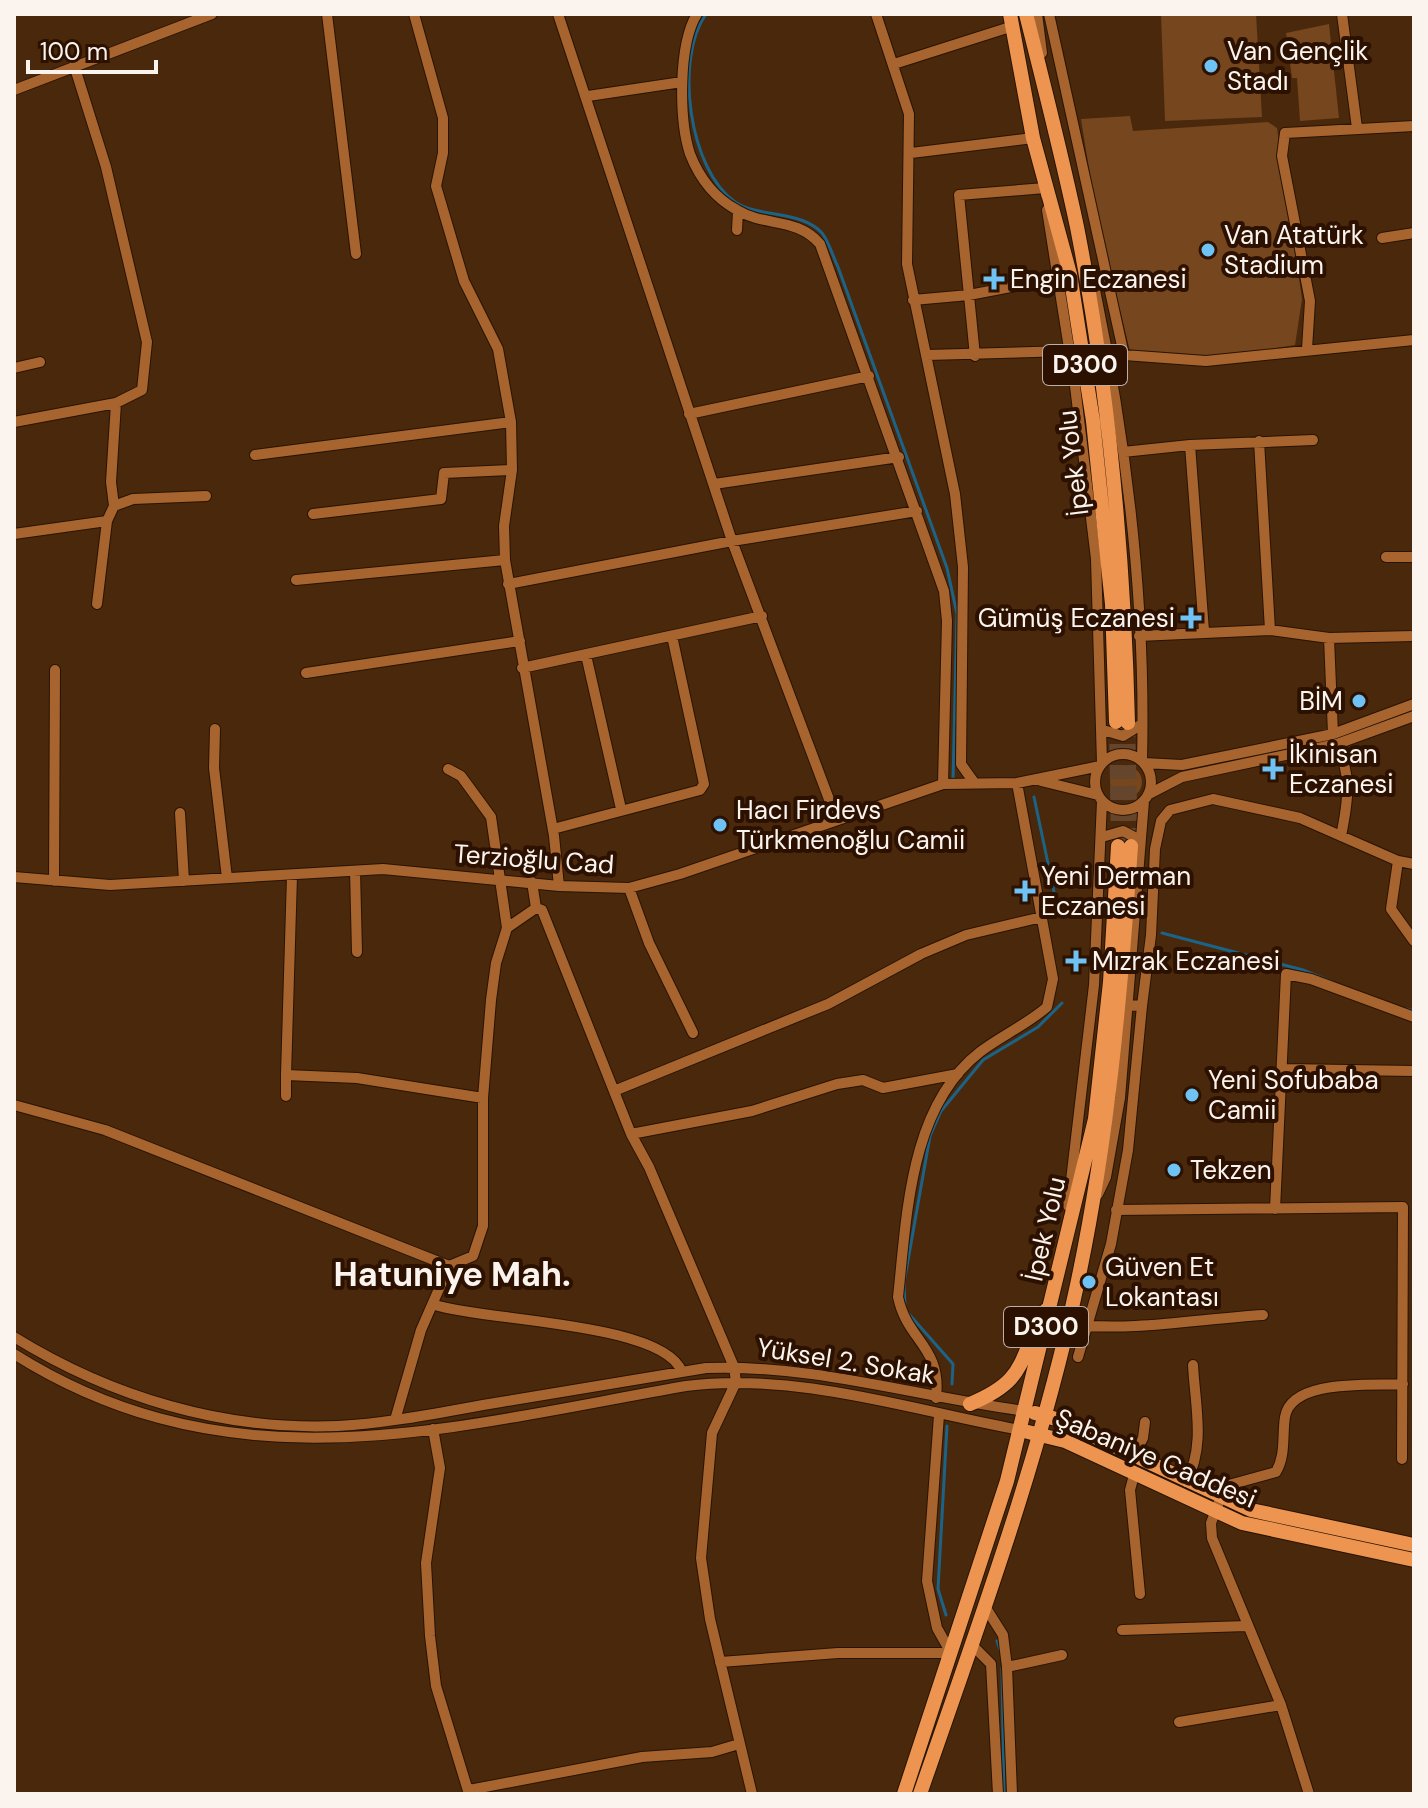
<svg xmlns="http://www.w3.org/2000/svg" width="1428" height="1808" viewBox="0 0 1428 1808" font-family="'DM Sans',sans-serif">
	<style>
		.green { fill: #76461e }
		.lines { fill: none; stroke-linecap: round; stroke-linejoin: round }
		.stream { stroke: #1c6388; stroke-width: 3 }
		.highway-tunnel { stroke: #65462d; stroke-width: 14; stroke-dasharray: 14 7; stroke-linecap: butt }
		.minor-casing { stroke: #281404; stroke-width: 12 }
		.highway-casing { stroke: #281404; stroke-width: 16 }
		.minor { stroke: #a7642f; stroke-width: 10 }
		.highway { stroke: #ed9550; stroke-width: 14 }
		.poi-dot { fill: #6fc2f4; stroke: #2c1100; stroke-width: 3 }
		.labels { text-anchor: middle; stroke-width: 8; stroke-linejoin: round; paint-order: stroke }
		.shield { fill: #2c1100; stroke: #bdafa7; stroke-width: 2 }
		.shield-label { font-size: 24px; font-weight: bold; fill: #fbf3ee }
		.poi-label { font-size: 26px; fill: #fbf3ee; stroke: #2c1100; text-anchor: start }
		.street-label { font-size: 26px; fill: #fbf3ee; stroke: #2c1100 }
		.district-label { font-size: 34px; font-weight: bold; fill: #fbf3ee; stroke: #2c1100 }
	</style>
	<rect width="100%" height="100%" fill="#4a280b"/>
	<path class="green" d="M1161 14H1256L1262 117 1165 121Z
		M1329 24 1339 118 1300 121 1297 78H1292L1286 33Z
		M1130 116 1133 131 1268 122 1277 128 1302 299 1295 345 1251 352 1228 360 1130 351 1096 212 1081 119Z
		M1110 782a16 16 0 1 1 32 0a16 16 0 1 1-32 0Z"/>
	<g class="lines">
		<path class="stream" d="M706 14C674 59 689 170 735 202 759 218 801 210 822 233 829 242 833 257 838 267L947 568 957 614 953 780
			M1034 797 1057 906
			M1162 933 1303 970 1332 982
			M1406 1009 1414 1011
			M905 1306 904 1283 930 1136 941 1111 983 1060 1038 1027 1062 1003
			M908 1313 953 1364 952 1384
			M946 1615 938 1589 947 1426
			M997 1641 1001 1653
			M1002 1668 1004 1794"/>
		<path class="highway-tunnel" d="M1116 723 1118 846
			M1128 723 1131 846"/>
		<g class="minor-casing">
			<path id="minor" d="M327 14 356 254
				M414 14 443 118V153L436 186 464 281 498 349 511 422 512 470 504 526 505 560 554 836 559 886
				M558 14 732 541 836 818
				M697 14C678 45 679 120 690 154 699 177 715 198 737 210 765 227 797 217 820 244L944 591 947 621 943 784
				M876 14 909 114 907 264 955 494 963 567 961 764 973 781
				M1037 14 1042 53
				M1049 14 1124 355 1206 361 1414 340
				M1342 14 1357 128
				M894 64 1007 28
				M14 90 212 14
				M588 96 682 82
				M911 153 1033 138
				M1047 210 1075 386 1096 559 1102 763
				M737 230 738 211
				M1382 238 1414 233
				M1095 290C1127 444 1146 604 1142 761
				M913 300 969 295 1058 278
				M1307 349 1310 301 1282 156 1285 133 1414 126
				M927 355 1069 351
				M975 356 959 195 1045 188 1046 195
				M14 368 40 362
				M689 414 869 376
				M14 422 116 403 142 390 147 342 106 167 74 65
				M1259 441 1270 630
				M1190 445 1204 631
				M1123 452 1190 445 1313 440
				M255 455 511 422
				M714 484 899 457
				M114 506 111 482 116 403
				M313 514 441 499 444 473 512 470
				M14 534 107 521
				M1386 557H1414
				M296 580 505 560
				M508 584 732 541 917 511
				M97 604 107 521 114 506 133 499 206 496
				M1139 636 1270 630 1329 638 1414 636
				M1329 638 1333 734
				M586 655 621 809
				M522 668 762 616
				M306 673 520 641
				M215 729 214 768 227 878
				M1103 730 1123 736 1142 724
				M1337 744C1352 776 1348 802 1341 836
				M1095 782a28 28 0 1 1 56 0a28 28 0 1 1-56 0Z
				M1144 763 1182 765 1333 734 1414 704
				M1041 781 1098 795
				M1149 794 1182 777 1337 744 1414 716
				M180 813 184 881
				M553 829 700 790 704 784 672 636
				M1102 837 1123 831 1140 840
				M1398 861 1391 909 1414 941
				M355 871 357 952
				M292 876 286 1075 357 1078 483 1098
				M14 877 110 885 383 869 559 886 629 888 680 874 943 784 1017 783 1100 766
				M54 881 55 670
				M629 888 649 943 693 1033
				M536 908 542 910 631 1134 649 1167 734 1367 736 1382 712 1433 701 1558 710 1619 752 1794
				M507 928 536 908 532 882
				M1129 1005 1142 1006 1151 935 1155 849 1161 821 1170 810 1213 799 1300 818 1398 861 1414 864
				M1283 1069 1414 1071
				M286 1075V1096
				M614 1091 828 1004 921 954 966 935 1042 917
				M14 1105 105 1130 449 1266
				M631 1134 752 1111 837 1084 863 1080 883 1088 958 1074
				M1098 1194 1106 1177 1120 1098 1144 801
				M1068 1206 1094 985 1102 801
				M1275 1209 1286 974 1311 979 1414 1017
				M1116 1210 1403 1207 1402 1459
				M435 1305C483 1321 664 1322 682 1372
				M1068 1324C1133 1332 1197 1319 1263 1315
				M14 1337C111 1397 224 1431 338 1426 393 1423 447 1411 501 1402 569 1391 638 1379 706 1368 813 1364 919 1397 1025 1411
				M14 1354C233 1492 450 1427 686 1386 797 1372 911 1410 1020 1430
				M1078 1357 1111 1244 1128 1150 1142 1006
				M936 1398C942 1346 907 1341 898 1297 907 1216 909 1107 980 1052 1001 1036 1026 1025 1047 1007L1053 979 1017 783
				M395 1420 421 1330 449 1266 473 1256 483 1226V1098L491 1000 496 963 507 928 491 817 461 776 448 769
				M433 1429 440 1468 426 1563 430 1636 436 1686 469 1794
				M1133 1457 1143 1438 1145 1422
				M1134 1475 1130 1490 1140 1594
				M1186 1482C1206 1446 1195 1405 1193 1365
				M986 1608 1003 1635 1007 1667 1012 1794
				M1122 1630 1247 1626
				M973 1646 991 1664 998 1794
				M720 1662 838 1653H951L937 1628 927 1581 939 1415
				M1007 1667 1062 1655
				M1179 1722 1281 1705
				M469 1790 642 1757 712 1752 739 1744
				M1309 1794 1281 1705 1212 1538 1211 1523 1225 1486 1276 1472C1286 1455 1282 1436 1285 1417 1291 1378 1372 1386 1403 1384"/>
		</g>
		<g class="highway-casing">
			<path id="highway" d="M1010 14 1033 138 1070 274 1093 421 1112 604 1116 722
				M1026 14C1044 85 1062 156 1077 227 1109 390 1124 557 1128 723
				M970 1404C1030 1379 1016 1360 1046 1310
				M1035 1413 1056 1419 1251 1510 1414 1545
				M1028 1432 1065 1441 1242 1523 1414 1560
				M904 1794 1007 1481 1095 1119 1110 982 1118 846
				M920 1794C978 1626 1040 1459 1077 1285 1108 1140 1121 993 1131 846"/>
		</g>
		<use href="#minor" class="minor"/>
		<use href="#highway" class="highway"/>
	</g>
	<g class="poi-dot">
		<circle cx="1211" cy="66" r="8"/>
		<circle cx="1208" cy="250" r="8"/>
		<path d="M990 267h8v8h8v8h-8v8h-8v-8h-8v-8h8z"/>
		<path d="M1187 606h8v8h8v8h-8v8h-8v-8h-8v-8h8z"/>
		<circle cx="1359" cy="701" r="8"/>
		<path d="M1269 757h8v8h8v8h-8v8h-8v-8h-8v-8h8z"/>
		<circle cx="720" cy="825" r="8"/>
		<path d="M1021 879h8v8h8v8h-8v8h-8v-8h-8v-8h8z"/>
		<path d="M1072 949h8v8h8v8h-8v8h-8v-8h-8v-8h8z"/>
		<circle cx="1192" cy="1095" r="8"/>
		<circle cx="1174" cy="1170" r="8"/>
		<circle cx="1089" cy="1282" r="8"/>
	</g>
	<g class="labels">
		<g class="shield">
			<rect x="1043" y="345" width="84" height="40" rx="6"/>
			<rect x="1004" y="1307" width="84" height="40" rx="6"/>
		</g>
		<g class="shield-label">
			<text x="1085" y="373">D300</text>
			<text x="1046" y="1335">D300</text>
		</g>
		<g class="poi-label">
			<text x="1227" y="60">Van Gençlik<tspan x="1227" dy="30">Stadı</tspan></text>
			<text x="1224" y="244">Van Atatürk<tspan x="1224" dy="30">Stadium</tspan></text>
			<text x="1010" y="288">Engin Eczanesi</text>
			<text x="1175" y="627" text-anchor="end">Gümüş Eczanesi</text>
			<text x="1343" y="710" text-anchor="end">BİM</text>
			<text x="1289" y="763">İkinisan<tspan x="1289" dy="30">Eczanesi</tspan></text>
			<text x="736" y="819">Hacı Firdevs<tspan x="736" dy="30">Türkmenoğlu Camii</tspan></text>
			<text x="1041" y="885">Yeni Derman<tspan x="1041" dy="30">Eczanesi</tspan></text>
			<text x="1092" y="970">Mızrak Eczanesi</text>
			<text x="1208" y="1089">Yeni Sofubaba<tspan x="1208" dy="30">Camii</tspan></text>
			<text x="1190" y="1179">Tekzen</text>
			<text x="1105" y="1276">Güven Et<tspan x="1105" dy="30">Lokantası</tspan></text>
		</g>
		<g class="street-label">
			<text transform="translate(1073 463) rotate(-97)" y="9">İpek Yolu</text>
			<text transform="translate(534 859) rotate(4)" y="9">Terzioğlu Cad</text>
			<text transform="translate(1045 1229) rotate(-77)" y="9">İpek Yolu</text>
			<text transform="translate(846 1361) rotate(9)" y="9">Yüksel 2. Sokak</text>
			<text transform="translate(1156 1458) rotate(23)" y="9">Şabaniye Caddesi</text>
		</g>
		<g class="district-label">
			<text x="452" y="1286">Hatuniye Mah.</text>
		</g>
	</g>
	<rect width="1428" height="1808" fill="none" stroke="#fbf3ee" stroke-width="32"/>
	<path d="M28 60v12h128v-12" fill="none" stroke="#fbf3ee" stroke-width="4"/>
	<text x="40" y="60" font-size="24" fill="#fbf3ee" stroke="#2c1100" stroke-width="6" paint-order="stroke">100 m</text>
</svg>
